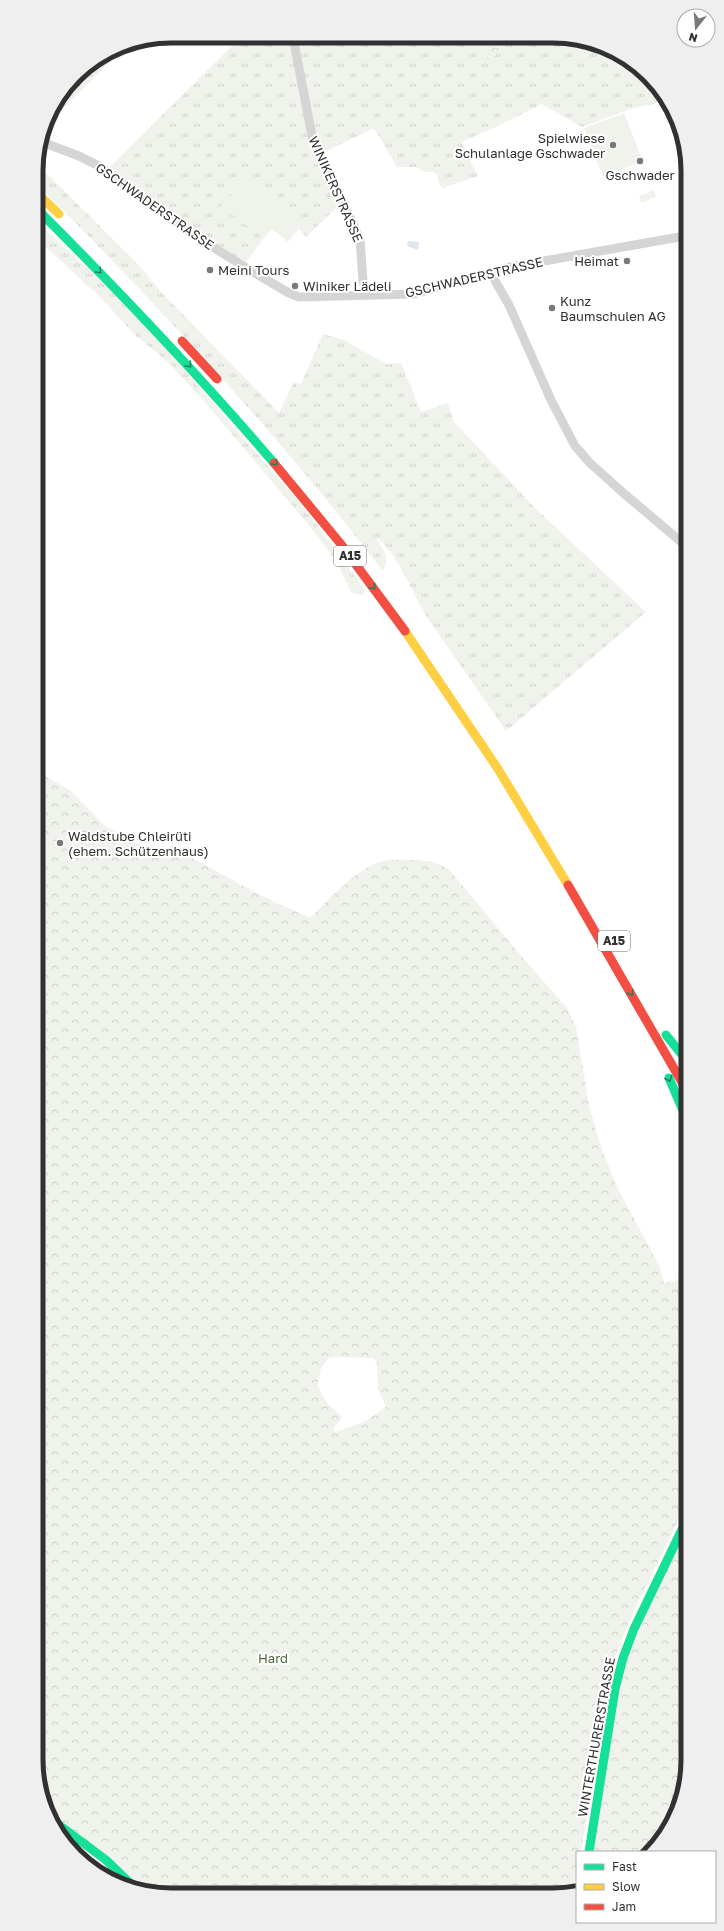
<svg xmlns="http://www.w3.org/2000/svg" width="724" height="1931" viewBox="0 0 724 1931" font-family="'Golos Text',sans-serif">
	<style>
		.grass { fill: url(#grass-tufts) }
		.forest { fill: url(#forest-crowns); fill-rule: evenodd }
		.garden { fill: #f0f3ec }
		.water { fill: #dde7f0 }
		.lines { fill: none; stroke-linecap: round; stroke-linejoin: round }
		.street { stroke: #d5d5d5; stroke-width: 9 }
		.fast { stroke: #16e098; stroke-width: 9 }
		.slow { stroke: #ffcf43; stroke-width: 9 }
		.jam { stroke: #f24e42; stroke-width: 9 }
		.oneway { stroke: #25805f }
		.poi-dot { fill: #797979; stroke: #fff; stroke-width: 1.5 }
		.labels { text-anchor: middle; stroke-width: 4; stroke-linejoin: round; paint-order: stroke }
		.shield { fill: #fff; stroke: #6f6f6f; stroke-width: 1 }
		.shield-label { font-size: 12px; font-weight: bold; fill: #313131 }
		.poi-label { font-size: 13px; fill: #313131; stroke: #fff; text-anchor: start }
		.street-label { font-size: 13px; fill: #313131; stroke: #fff }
		.park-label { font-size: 13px; fill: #516941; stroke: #fff }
		.rim { fill: none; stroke: #313131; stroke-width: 5 }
	</style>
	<defs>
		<pattern id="grass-tufts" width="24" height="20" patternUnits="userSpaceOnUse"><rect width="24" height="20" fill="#f0f3ec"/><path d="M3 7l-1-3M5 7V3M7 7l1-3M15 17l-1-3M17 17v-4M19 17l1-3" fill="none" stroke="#ced1cb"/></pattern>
		<pattern id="forest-crowns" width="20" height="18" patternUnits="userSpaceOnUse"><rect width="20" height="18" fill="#f0f3ec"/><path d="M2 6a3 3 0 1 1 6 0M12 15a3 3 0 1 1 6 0" fill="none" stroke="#ced1cb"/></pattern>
	</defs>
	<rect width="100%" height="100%" fill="#fff"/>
	<path class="grass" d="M242 36 476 38 489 61 512 38 580 39 621 54 649 76 667 101 630 109 582 127 542 104 496 127 461 142 478 176 443 188 439 184 437 174 433 172H425L416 167H397L376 131 372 129 320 154 342 202 306 237 273 200 221 206 264 238 243 266 106 171Z
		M127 45 70 102 63 94 82 70 119 46Z
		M36 163 136 262 161 292 279 413 294 382 301 384 323 334 344 340 386 364 401 363 421 412 448 403 454 422 537 510 646 612 506 731 429 620C415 600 396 549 376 538 382 548 392 559 382 570 276 432 159 306 36 183Z
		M36 221 109 289 170 354 306 510 365 590 364 594 359 595 351 592 338 564 312 529 210 408 168 362 136 336 100 297 36 238Z"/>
	<path class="forest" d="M476 38H512L489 61Z
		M37 772 70 790 104 825 127 840 151 849 192 858 262 896 310 918C327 902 356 869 379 862 390 859 404 860 415 860 430 861 441 862 452 873L523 958 567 1008 576 1027 589 1105 600 1144 617 1187 659 1265 664 1283 687 1278V1503L635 1608 615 1657 608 1686 581 1852H577V1873L572 1892H145L137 1890 51 1819 39 1787ZM338 1357 373 1358 377 1363 378 1389 386 1407 366 1421 336 1432 333 1429 342 1417 327 1403 317 1385 321 1368 329 1358Z
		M687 1519 688 1769 678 1812 655 1849 651 1852H589L615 1689Z"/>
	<path class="garden" d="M63 94 70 102 46 125 50 111Z
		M624 113 643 161 603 177 584 128Z
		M251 174 298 229 288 242 272 229 264 238 221 206Z
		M654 190 656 197 641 203 639 196Z
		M51 837 60 853 37 866V845Z"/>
	<path class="water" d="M408 241 419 242 418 250 407 246Z"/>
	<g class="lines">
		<path class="street" d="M293 37 312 136 360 239 363 281 367 295
			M42 142 79 156 101 167 194 235 243 266 289 293 299 297 414 294 510 267 685 236
			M490 272 509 305 551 400 575 446 590 463 621 491 686 546"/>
		<path class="fast" d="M36 208C118 290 198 374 274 463
			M666 1035 687 1061
			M669 1078 687 1120
			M51 1819 106 1860 137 1890
			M589 1852 615 1689 623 1658 634 1629 687 1519"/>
		<path class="slow" d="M36 192 59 214
			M405 631 498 769 568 885"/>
		<path class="jam" d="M182 341 217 379
			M274 463 340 543 405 631
			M568 885 687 1091"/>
	</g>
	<defs><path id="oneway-chevron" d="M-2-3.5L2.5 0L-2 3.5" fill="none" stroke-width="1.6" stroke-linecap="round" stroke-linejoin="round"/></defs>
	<g class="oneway">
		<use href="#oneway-chevron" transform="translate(99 271) rotate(45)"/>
		<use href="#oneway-chevron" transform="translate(189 365) rotate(47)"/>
		<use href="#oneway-chevron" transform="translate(275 463) rotate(50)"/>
		<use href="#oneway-chevron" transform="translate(373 587) rotate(53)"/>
		<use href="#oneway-chevron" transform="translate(631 993) rotate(59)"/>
		<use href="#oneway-chevron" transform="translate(669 1079) rotate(67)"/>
	</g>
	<g class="poi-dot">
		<circle cx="613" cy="145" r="4"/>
		<circle cx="640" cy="161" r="4"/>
		<circle cx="627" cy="261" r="4"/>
		<circle cx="210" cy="270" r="4"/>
		<circle cx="295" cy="286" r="4"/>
		<circle cx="552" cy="308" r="4"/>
		<circle cx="60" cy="843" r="4"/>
	</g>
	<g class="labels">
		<g class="shield">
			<rect x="334" y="546" width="32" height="20" rx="3"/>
			<rect x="598" y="931" width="32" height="20" rx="3"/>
		</g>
		<g class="shield-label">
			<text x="350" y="560">A15</text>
			<text x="614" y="945">A15</text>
		</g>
		<g class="poi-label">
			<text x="605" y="143" text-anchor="end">Spielwiese<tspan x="605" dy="15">Schulanlage Gschwader</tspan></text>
			<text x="640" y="180" text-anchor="middle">Gschwader</text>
			<text x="619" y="266" text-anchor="end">Heimat</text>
			<text x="218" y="275">Meini Tours</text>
			<text x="303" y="291">Winiker Lädeli</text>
			<text x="560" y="306">Kunz<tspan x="560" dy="15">Baumschulen AG</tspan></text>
			<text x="68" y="841">Waldstube Chleirüti<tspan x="68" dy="15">(ehem. Schützenhaus)</tspan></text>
		</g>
		<g class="street-label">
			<text transform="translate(336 189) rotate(66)" y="5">WINIKERSTRASSE</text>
			<text transform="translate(155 206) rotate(35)" y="5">GSCHWADERSTRASSE</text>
			<text transform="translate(474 277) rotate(-13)" y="5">GSCHWADERSTRASSE</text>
			<text transform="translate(596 1737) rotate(-80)" y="5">WINTERTHURERSTRASSE</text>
		</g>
		<g class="park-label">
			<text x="273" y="1663">Hard</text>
		</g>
	</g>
	<path d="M0 0H724V1931H0ZM171 43H553A128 128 0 0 1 681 171V1760A128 128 0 0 1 553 1888H171A128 128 0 0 1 43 1760V171A128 128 0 0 1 171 43Z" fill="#efefef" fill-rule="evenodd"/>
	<path class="rim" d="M171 43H553A128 128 0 0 1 681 171V1760A128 128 0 0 1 553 1888H171A128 128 0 0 1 43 1760V171A128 128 0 0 1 171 43Z"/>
	<rect x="576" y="1851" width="140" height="72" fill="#ffffff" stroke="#adadad"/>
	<rect x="584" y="1864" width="20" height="6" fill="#16e098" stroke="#adadad"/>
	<text x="612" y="1871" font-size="12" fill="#313131">Fast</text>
	<rect x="584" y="1884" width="20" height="6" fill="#ffcf43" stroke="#adadad"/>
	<text x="612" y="1891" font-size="12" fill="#313131">Slow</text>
	<rect x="584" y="1904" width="20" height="6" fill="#f24e42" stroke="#adadad"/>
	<text x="612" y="1911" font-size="12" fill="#313131">Jam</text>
	<g transform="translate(696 28) rotate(197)"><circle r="19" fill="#ffffff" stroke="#adadad"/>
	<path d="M0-3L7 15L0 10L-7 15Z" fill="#797979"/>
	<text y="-6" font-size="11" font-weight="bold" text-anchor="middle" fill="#313131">N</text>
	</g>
</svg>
